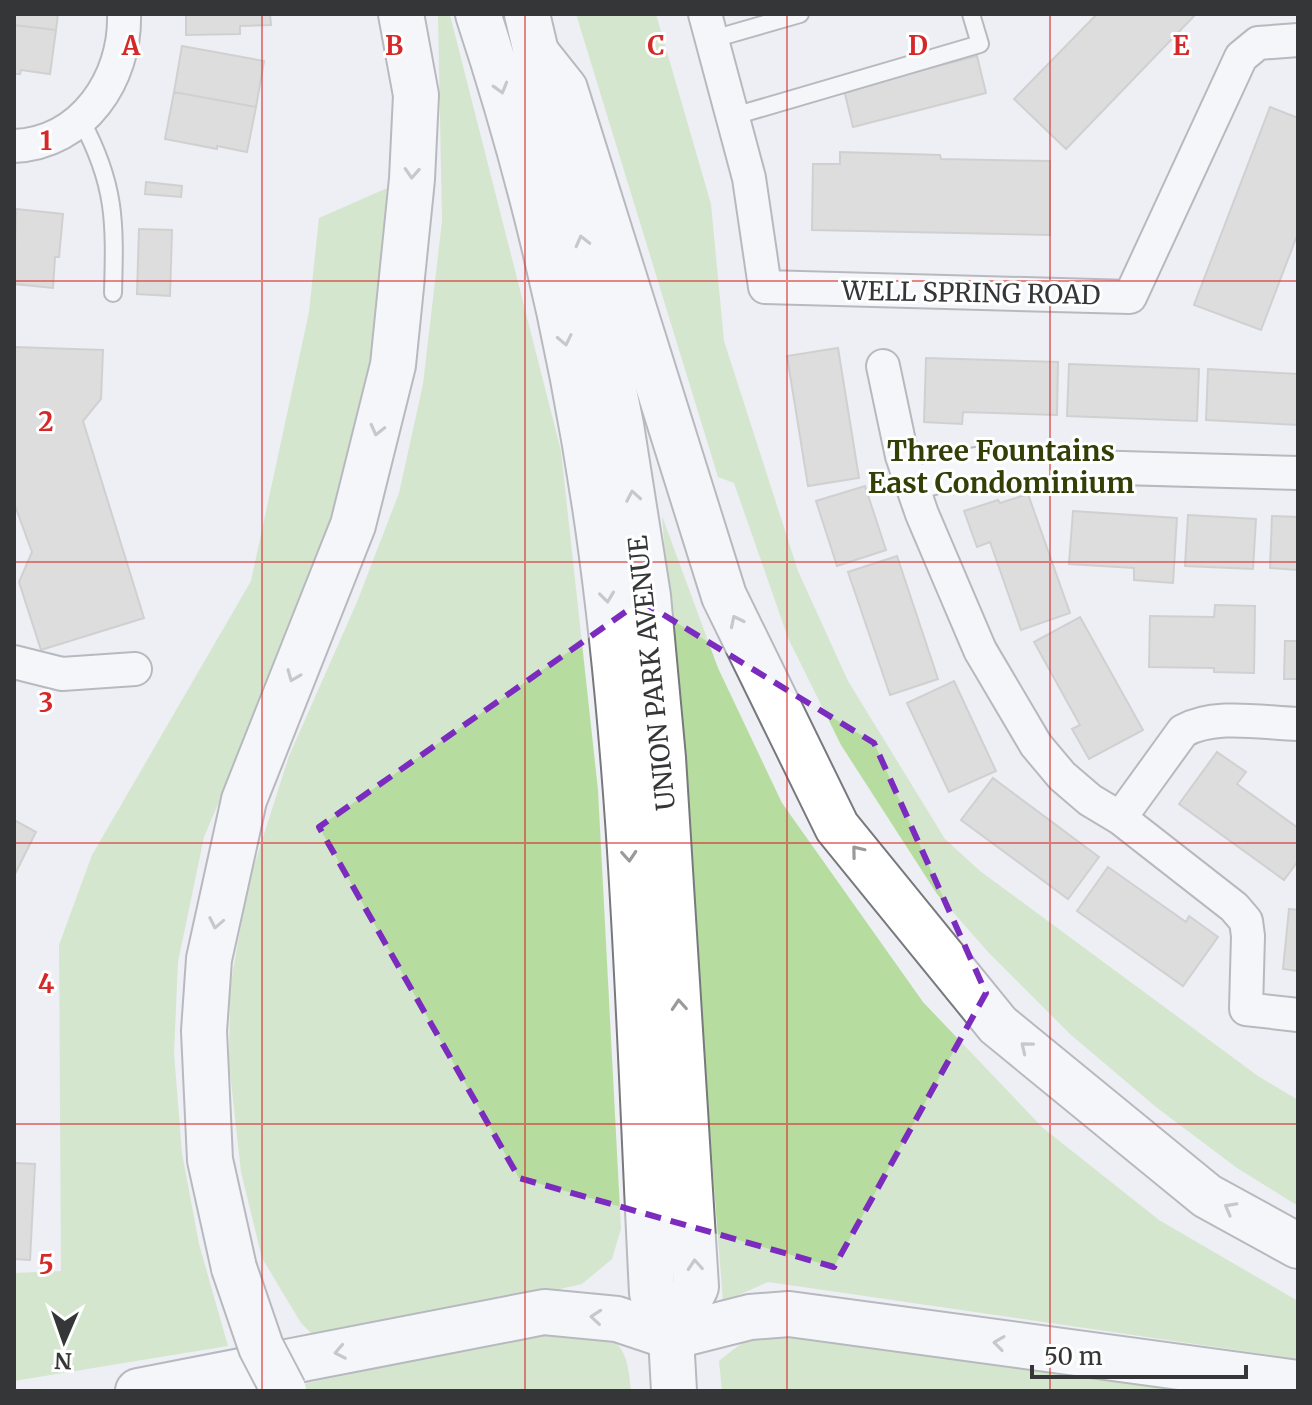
<svg xmlns="http://www.w3.org/2000/svg" width="1312" height="1405" viewBox="0 0 1312 1405" font-family="Merriweather,serif">
	<style>
		.green { fill: #b7dca0 }
		.building { fill: #cac7c2; stroke: #afaca7; stroke-width: 2 }
		.lines { fill: none; stroke-linecap: round; stroke-linejoin: round }
		.service-casing { stroke: #77797d; stroke-width: 20 }
		.minor-casing { stroke: #77797d; stroke-width: 36 }
		.primary-casing { stroke: #77797d; stroke-width: 48 }
		.motorway-casing { stroke: #77797d; stroke-width: 48 }
		.service { stroke: #fff; stroke-width: 16 }
		.minor { stroke: #fff; stroke-width: 32 }
		.primary { stroke: #fff; stroke-width: 44 }
		.motorway { stroke: #fff; stroke-width: 44 }
		.motorway-bridge-casing { stroke: #77797d; stroke-width: 48; stroke-linecap: butt }
		.motorway-bridge { stroke: #fff; stroke-width: 44 }
		.oneway { stroke: #9a9a9c }
		.marked { fill: none; stroke: #7b2cbf; stroke-width: 6; stroke-dasharray: 16 10; stroke-linejoin: round }
		.grid { fill: none; stroke: #d62828; stroke-width: 2; stroke-opacity: 0.55 }
		.labels { text-anchor: middle; stroke-width: 6; stroke-linejoin: round; paint-order: stroke }
		.street-label { font-size: 26px; fill: #353638; stroke: #fff }
		.neighbourhood-label { font-size: 28px; font-weight: bold; fill: #324007; stroke: #fff }
		.grid-label { font-size: 26px; text-anchor: middle; font-weight: bold; fill: #d62828; stroke: #fff; stroke-width: 6; stroke-linejoin: round; paint-order: stroke }
	</style>
	<rect width="100%" height="100%" fill="#edeff4"/>
	<path class="green" d="M438 14 450 15 561 451 598 790 621 1229 612 1259 582 1284 321 1343 301 1323 262 1258 241 1172 229 1063 230 988 248 884 289 756 357 602 399 493 423 384 442 221Z
		M576 14H656L711 204 724 341 798 571 848 681 945 839 980 871 1258 1076 1298 1100V1206L1237 1168 1156 1107 1070 1034 989 953 937 894 841 745 788 638 734 483 718 477Z
		M394 185 373 390 325 553 204 837 178 962 174 1053 182 1153 199 1244 228 1346 14 1381V1273L61 1271 59 945 92 855 251 581 309 312 319 218Z
		M662 516 718 668 782 803 923 1002 1043 1128 1159 1220 1298 1301V1359L768 1282 723 1302Z
		M809 1330 1181 1391H722L719 1361C753 1332 766 1331 809 1330Z
		M556 1331C608 1333 627 1331 631 1391H270Z"/>
	<path class="building" d="M14 14H58L56 30 14 25Z
		M186 14H270L271 25 240 26V34L186 35Z
		M1097 14H1196L1066 149 1014 99Z
		M14 25 56 30 50 74 21 70 20 74H14Z
		M182 46 264 61 256 107 174 92Z
		M977 56 986 93 853 127 844 90Z
		M174 92 256 107 247 152 217 146V149L165 139Z
		M1270 107 1298 118V233L1261 330 1194 305Z
		M840 152 940 155 941 159 1050 161V235L812 230 813 164H840Z
		M146 182 182 186 181 197 145 194Z
		M16 209 63 214 59 257H55L53 288 14 284Z
		M139 229 172 230 170 296 137 294Z
		M14 347 103 350 101 399 83 421 144 618 41 650 19 582 32 552 14 503Z
		M838 348 859 478 808 486 787 356Z
		M926 358 1058 362 1057 415 963 412 962 424 924 422Z
		M1069 364 1199 369 1197 421 1067 416Z
		M1208 369 1298 374V425L1206 420Z
		M865 486 886 550 837 566 816 501Z
		M1028 494 1070 613 1021 630 990 542 977 547 964 511 998 500 1000 503Z
		M1073 511 1177 518 1173 583 1134 580V568L1069 564Z
		M1188 515 1256 519 1253 569 1185 566Z
		M1272 516 1298 517V570L1270 568Z
		M897 556 938 679 890 695 848 572Z
		M1215 605 1255 606 1254 673 1214 672V668L1149 667 1150 616 1214 617Z
		M1080 617 1143 730 1089 759 1072 729 1080 725 1034 642Z
		M1285 641H1298V679H1284Z
		M954 681 996 771 949 792 907 703Z
		M1217 752 1246 772 1237 784 1298 828V861L1284 880 1179 804Z
		M993 778 1099 857 1068 899 961 820Z
		M14 820 36 832 14 876Z
		M1108 867 1186 922 1189 916 1218 937 1183 986 1077 911Z
		M1289 909 1298 910V971L1283 969Z
		M14 1163 35 1164 30 1260 14 1259Z"/>
	<g class="lines">
		<g class="service-casing">
			<path id="service" d="M713 39 800 14
				M734 116 980 44 971 14
				M81 120C116 185 115 222 113 293"/>
		</g>
		<g class="minor-casing">
			<path id="minor" d="M705 14 749 178 765 287 1130 297 1241 57 1258 43 1298 40
				M14 146C83 143 126 79 124 14
				M883 366 902 456 922 514 980 650 1036 745 1062 776 1090 800 1120 818 1234 907 1246 921 1248 936 1246 1009 1298 1015
				M911 485 976 464 1298 473
				M14 662 62 674 135 669
				M1120 818 1183 731C1215 713 1262 723 1298 724"/>
		</g>
		<g class="primary-casing">
			<path id="primary" d="M478 14C533 180 573 353 598 527 634 780 639 1038 652 1293L671 1337 674 1391
				M527 14 602 330 621 425 648 596 663 758 696 1287 671 1337"/>
		</g>
		<g class="motorway-casing">
			<path id="motorway" d="M538 55 565 89 724 596 837 827 998 1025 1207 1196 1298 1246
				M234 1268 210 1160 204 1031 209 959 244 800 353 525 393 365 412 179 416 95 401 14
				M138 1391 544 1312 617 1319 671 1337 750 1317 789 1314 1298 1383"/>
		</g>
		<use href="#service" class="service"/>
		<use href="#minor" class="minor"/>
		<use href="#primary" class="primary"/>
		<use href="#motorway" class="motorway"/>
		<g class="motorway-bridge-casing">
			<path id="motorway-bridge" d="M234 1268 261 1347 284 1391"/>
		</g>
		<use href="#motorway-bridge" class="motorway-bridge"/>
	</g>
	<defs><path id="oneway-chevron" d="M-2-3.5L2.5 0L-2 3.5" fill="none" stroke-width="1.6" stroke-linecap="round" stroke-linejoin="round" transform="scale(2)"/></defs>
	<g class="oneway">
		<use href="#oneway-chevron" transform="translate(501 88) rotate(74)"/>
		<use href="#oneway-chevron" transform="translate(412 173) rotate(93)"/>
		<use href="#oneway-chevron" transform="translate(582 241) rotate(-104)"/>
		<use href="#oneway-chevron" transform="translate(565 340) rotate(78)"/>
		<use href="#oneway-chevron" transform="translate(377 430) rotate(104)"/>
		<use href="#oneway-chevron" transform="translate(633 496) rotate(-100)"/>
		<use href="#oneway-chevron" transform="translate(607 597) rotate(83)"/>
		<use href="#oneway-chevron" transform="translate(736 621) rotate(-116)"/>
		<use href="#oneway-chevron" transform="translate(293 676) rotate(112)"/>
		<use href="#oneway-chevron" transform="translate(857 851) rotate(-129)"/>
		<use href="#oneway-chevron" transform="translate(629 856) rotate(86)"/>
		<use href="#oneway-chevron" transform="translate(216 923) rotate(101)"/>
		<use href="#oneway-chevron" transform="translate(679 1005) rotate(-94)"/>
		<use href="#oneway-chevron" transform="translate(1026 1047) rotate(-141)"/>
		<use href="#oneway-chevron" transform="translate(1230 1208) rotate(-151)"/>
		<use href="#oneway-chevron" transform="translate(695 1265) rotate(-94)"/>
		<use href="#oneway-chevron" transform="translate(596 1317) rotate(-175)"/>
		<use href="#oneway-chevron" transform="translate(999 1343) rotate(-172)"/>
		<use href="#oneway-chevron" transform="translate(340 1352) rotate(169)"/>
	</g>
	<path d="M0 0H1312V1405H0ZM641 601 874 743 986 993 834 1267 519 1178 319 827Z" fill="#edeff4" fill-opacity=".55" fill-rule="evenodd"/>
	<path class="marked" d="M641 601 874 743 986 993 834 1267 519 1178 319 827Z"/>
	<path class="grid" d="M262 14V1391M525 14V1391M787 14V1391M1050 14V1391M14 281H1298M14 562H1298M14 843H1298M14 1124H1298"/>
	<g class="labels">
		<g class="street-label">
			<text transform="translate(971 293) rotate(1)" y="9">WELL SPRING ROAD</text>
			<text transform="translate(652 673) rotate(-96)" y="9">UNION PARK AVENUE</text>
		</g>
		<g class="neighbourhood-label">
			<text x="1001" y="461">Three Fountains<tspan x="1001" dy="32">East Condominium</tspan></text>
		</g>
	</g>
	<g class="grid-label">
		<text x="131" y="55">A</text>
		<text x="394" y="55">B</text>
		<text x="656" y="55">C</text>
		<text x="918" y="55">D</text>
		<text x="1181" y="55">E</text>
		<text x="46" y="150">1</text>
		<text x="46" y="431">2</text>
		<text x="46" y="712">3</text>
		<text x="46" y="993">4</text>
		<text x="46" y="1274">5</text>
	</g>
	<rect width="1312" height="1405" fill="none" stroke="#353638" stroke-width="32"/>
	<g transform="translate(64 1341) rotate(182)" stroke="#ffffff" stroke-width="6" paint-order="stroke">
	<path d="M0-6L14 30L0 20L-14 30Z" fill="#353638"/>
	<text y="-12" font-size="22" font-weight="bold" text-anchor="middle" fill="#353638">N</text>
	</g>
	<path d="M1032 1365v12h214v-12" fill="none" stroke="#353638" stroke-width="4"/>
	<text x="1044" y="1365" font-size="24" fill="#353638" stroke="#ffffff" stroke-width="6" paint-order="stroke">50 m</text>
</svg>
